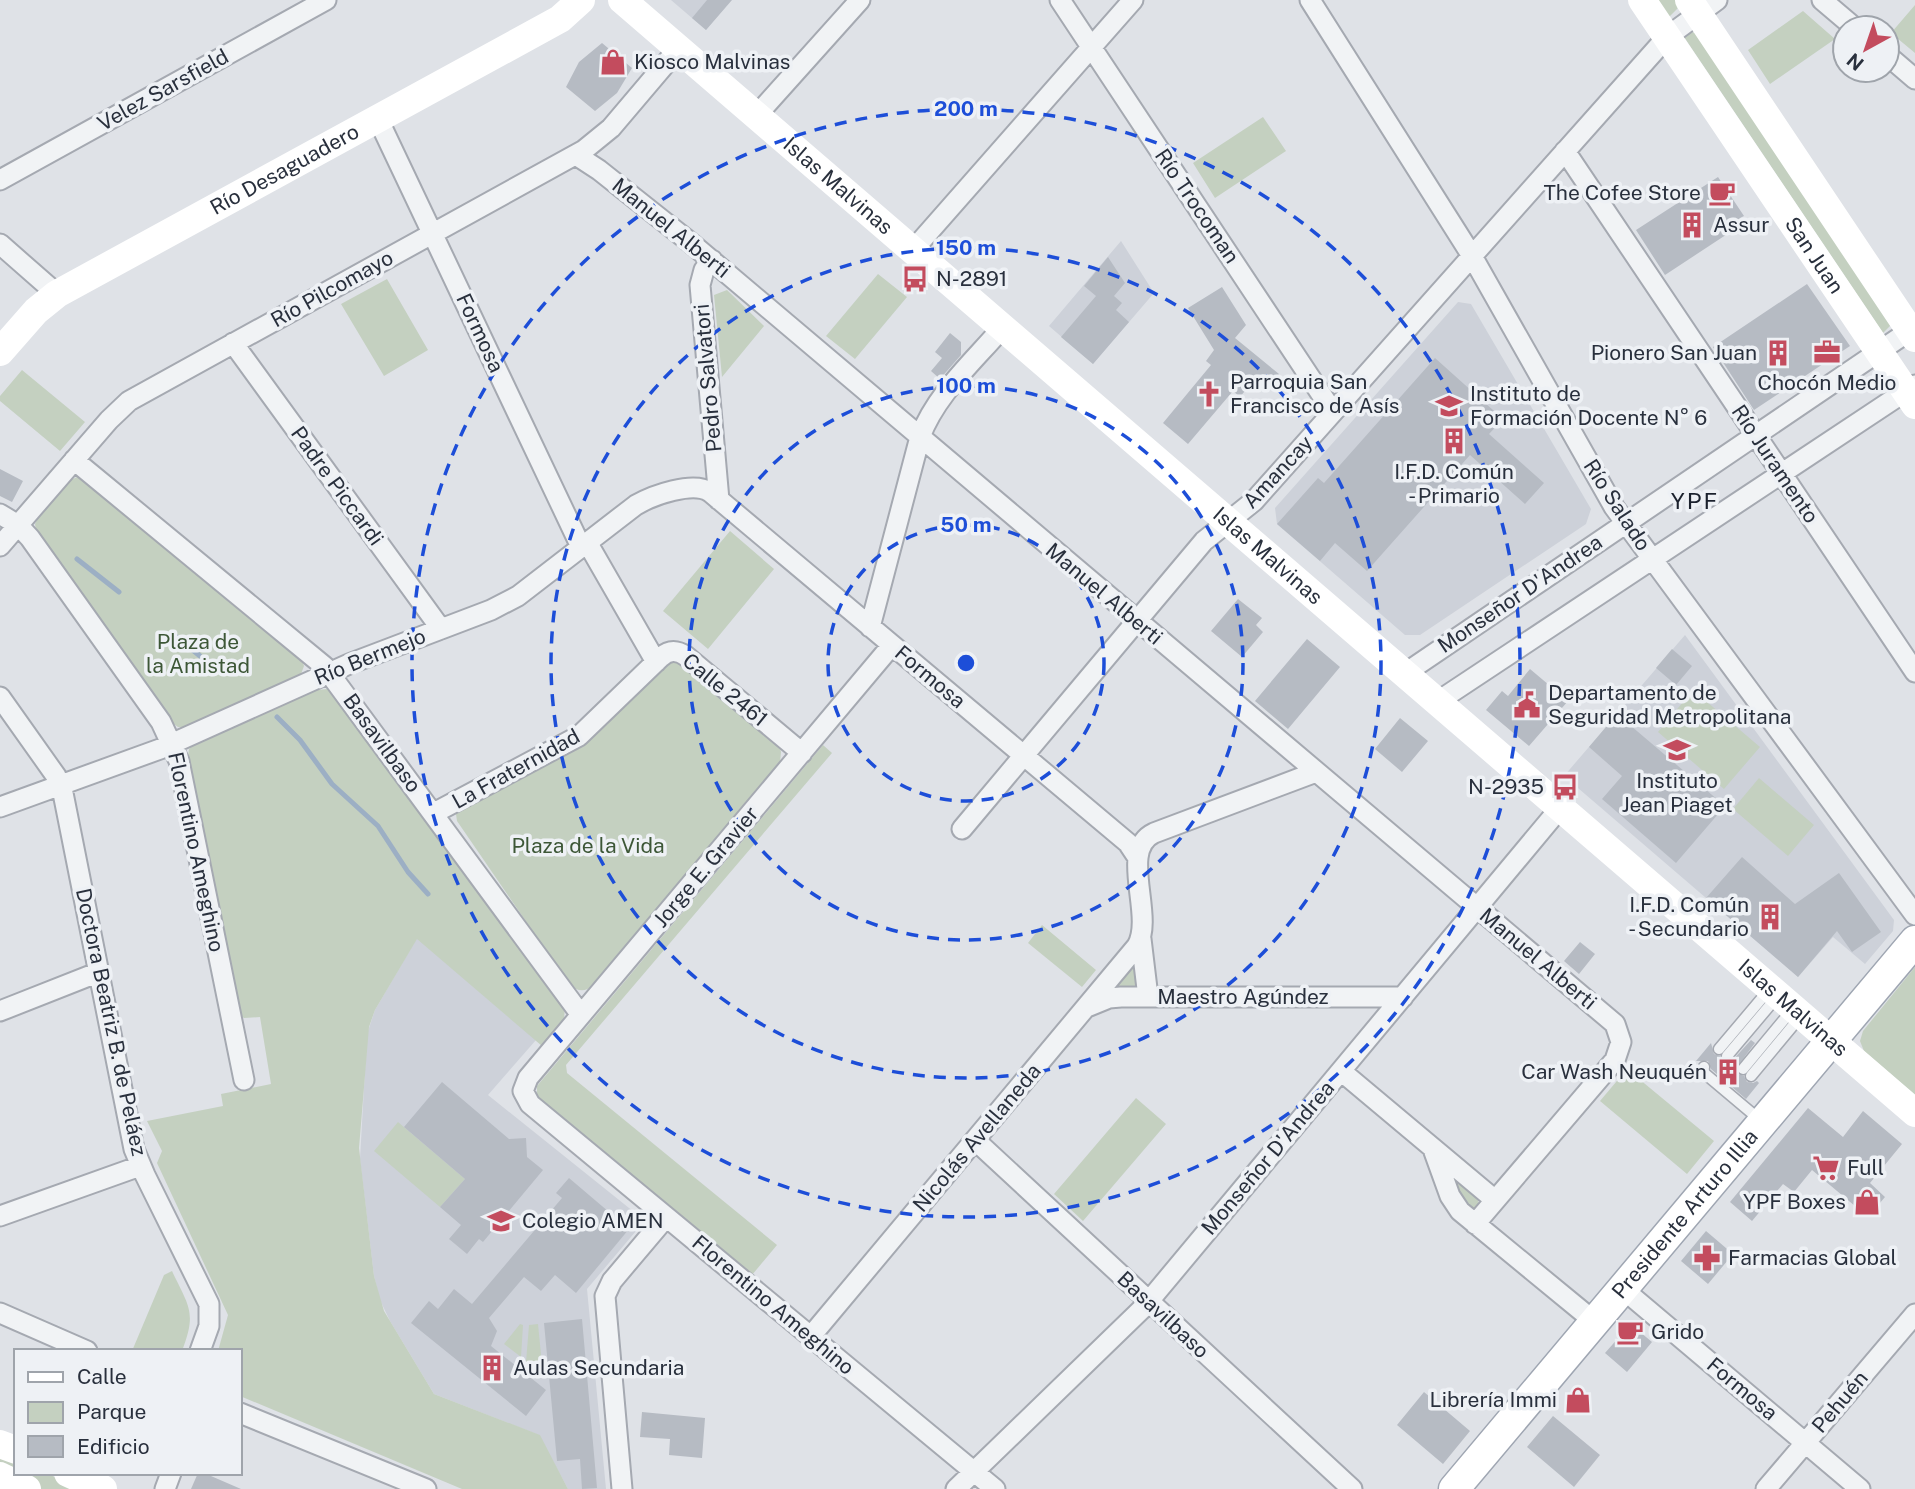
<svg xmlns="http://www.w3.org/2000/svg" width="1915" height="1489" viewBox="0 0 1915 1489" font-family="'Public Sans',sans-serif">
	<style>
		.built { fill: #cdd1d9 }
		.green { fill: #c4d0c0 }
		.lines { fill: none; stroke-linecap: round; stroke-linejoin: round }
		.stream { stroke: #9cafc4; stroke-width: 5 }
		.building { fill: #b6bbc3 }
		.lane-casing { stroke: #a5a9b1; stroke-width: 13 }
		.street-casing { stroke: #a5a9b1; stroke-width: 23 }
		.primary-casing { stroke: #9fa6b2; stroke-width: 33 }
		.lane { stroke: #f1f3f5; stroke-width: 10 }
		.street { stroke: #f1f3f5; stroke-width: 19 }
		.secondary { stroke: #fff; stroke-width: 28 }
		.primary { stroke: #fff; stroke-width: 30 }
		.ring { fill: none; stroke: #1d4ed8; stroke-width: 3.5; stroke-dasharray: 12 9 }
		.labels { text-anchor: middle; stroke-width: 7; stroke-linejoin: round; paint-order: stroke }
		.poi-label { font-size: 21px; fill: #29303d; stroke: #eef1f5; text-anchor: start }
		.street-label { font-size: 21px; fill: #29303d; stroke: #eef1f5 }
		.park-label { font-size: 21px; fill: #3d5737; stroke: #eef1f5 }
		.neighbourhood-label { font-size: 23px; letter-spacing: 2px; fill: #1b212d; stroke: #eef1f5 }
		.centre { fill: #1d4ed8; stroke: #eef1f5; stroke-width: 3.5 }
		.ring-label { font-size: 21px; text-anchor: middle; font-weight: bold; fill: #1d4ed8; stroke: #eef1f5; stroke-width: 7; stroke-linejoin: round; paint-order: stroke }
	</style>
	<rect width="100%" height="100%" fill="#dfe2e7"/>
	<path class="built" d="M671 0H731L706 30Z
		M1121 241 1154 293 1093 364 1049 326Z
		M1458 302 1471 304 1591 509 1586 524 1420 635H1405L1277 524 1275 508Z
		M1685 635 1894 920 1893 931 1865 964 1833 937 1798 977 1564 776Z
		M417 938 536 1040 488 1095 634 1212 636 1231 587 1289 606 1489H568L539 1435 434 1394 390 1321 380 1300 374 1276 360 1159 367 1034 375 1010Z"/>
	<path class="green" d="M1651 0H1675L1678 8 1669 17Z
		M1915 5V53L1891 33Z
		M1803 11 1835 39 1770 84 1748 50Z
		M1691 32 1696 33 1891 325 1883 333 1684 37Z
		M1263 117 1286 151 1215 198 1193 163Z
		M878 274 907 297 855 359 826 336Z
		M387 279 428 350 384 376 341 304Z
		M727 290 764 326 722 377 714 295Z
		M22 370 85 422 60 451 0 401V396Z
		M77 477 83 479 302 660 304 666 301 674 184 727H178L171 722 36 530 35 524 38 517 69 481Z
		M730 531 774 569 708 649 663 611Z
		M677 659 779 745 781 752 780 763 592 986C584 993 577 991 569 984L457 821 456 814 667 662Z
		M327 689 331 691 565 1008 564 1019 542 1046 417 939 375 1010 369 1027 359 1148 374 1276 384 1311 434 1394 540 1435 568 1489H462L240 1396V1351H218L228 1315 157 1163 162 1151 147 1121 223 1106 221 1094 271 1084 260 1017 244 1018 240 1015 187 762 189 749 199 740 317 690Z
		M1693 690 1760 747 1724 789 1658 732Z
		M823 745 832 753 566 1065 567 1073 777 1245 752 1275 542 1101 537 1094V1086Z
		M1759 778 1814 825 1788 856 1733 809Z
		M1042 925 1096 970 1082 987 1028 943Z
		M1135 963 1138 987C1132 991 1120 992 1114 988Z
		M1915 967V1095L1864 1051 1860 1041 1863 1031Z
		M1627 1069 1714 1141 1687 1174 1600 1101Z
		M1136 1098 1166 1124 1083 1221 1054 1194Z
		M398 1122 465 1179 440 1207 374 1151Z
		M1457 1181 1479 1199 1477 1208 1474 1210 1467 1209 1454 1183Z
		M172 1271C189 1307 197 1312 182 1351H132L164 1275Z
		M520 1324 523 1325 521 1357 504 1344Z
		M538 1324 542 1364 532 1366 526 1362 529 1325Z
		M0 1453 16 1460V1473H46L81 1489H40L0 1469Z"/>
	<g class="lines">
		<path class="stream" d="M77 559 119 592
			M174 635 200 656
			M277 717 300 740 332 784 378 826 408 872 428 894"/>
	</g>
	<path class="building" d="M707 0H732L706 30 692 18Z
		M602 43 632 68 617 93 595 111 566 87 579 62Z
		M1718 177 1744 216 1740 218 1744 223 1665 275 1636 230Z
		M1108 257 1125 283 1114 296 1122 303 1116 310 1129 322 1093 364 1061 337 1096 296 1084 286Z
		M1807 284 1850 346 1754 410 1713 347Z
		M1222 287 1246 325 1235 338 1279 374 1265 390 1253 381 1240 397 1233 391 1188 444 1163 423 1211 365 1206 361 1214 350 1188 308Z
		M950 333 961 342V355L940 379 931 371 942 358 935 352Z
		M1435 358 1503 419 1489 434 1544 483 1525 504 1470 455 1367 571 1335 543 1320 561 1277 524 1318 478 1324 483Z
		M0 469 23 481 12 502 0 496Z
		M1238 599 1262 618 1256 625 1263 632 1242 657 1211 631Z
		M1307 639 1340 667 1288 729 1255 701Z
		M1672 649 1692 666 1676 685 1656 668Z
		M1530 669 1568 701 1529 746 1486 710 1502 691 1508 696Z
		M1617 714 1725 806 1676 863 1602 799 1622 776 1589 747Z
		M1400 718 1428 741 1402 772 1375 749Z
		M1742 857 1795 904 1839 873 1881 932 1852 952 1837 931 1798 977 1706 898Z
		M1580 942 1595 954 1579 974 1564 961Z
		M1751 1040 1755 1043 1736 1068 1738 1074 1744 1076 1747 1082 1753 1083 1757 1081 1759 1083 1746 1099 1711 1069 1708 1061H1696L1711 1043 1714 1054 1720 1056 1723 1062 1730 1063Z
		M442 1082 509 1139 526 1138 527 1157 543 1170 483 1242 479 1239 467 1254 449 1239 461 1225 440 1207 465 1179 404 1127Z
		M1808 1108 1843 1137 1863 1111 1902 1144 1870 1183 1885 1197 1868 1217 1812 1170 1794 1192 1783 1184 1752 1221 1730 1202Z
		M569 1178 629 1229 576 1293 555 1275 541 1291 524 1277 489 1318 497 1331 491 1346 546 1390 526 1416 411 1323 429 1301 438 1309 454 1289 472 1304 562 1198 556 1193Z
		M1706 1231 1733 1254 1708 1284 1681 1261Z
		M582 1319 597 1488 582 1489 580 1459 557 1461 544 1323Z
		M1634 1327 1652 1342 1627 1372 1605 1353 1627 1328Z
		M1424 1392 1470 1431 1443 1464 1397 1425Z
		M642 1412 705 1418 702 1458 669 1455 670 1439 640 1437Z
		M1553 1416 1600 1455 1574 1487 1527 1447Z
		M198 1473H204L241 1489H191Z"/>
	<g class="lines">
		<g class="lane-casing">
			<path id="lane" d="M1719 1049 1768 991
				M1727 1056 1776 998
				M1704 1067 1703 1072 1760 1120
				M1743 1069 1792 1010
				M1751 1076 1800 1017"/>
		</g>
		<g class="street-casing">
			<path id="street" d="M1060 0 1333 412
				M1310 0 1472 256 1614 507 1915 915
				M1822 0 1855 28
				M1887 55 1915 79
				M756 116 860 0
				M378 119 581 547
				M1565 151 1915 672
				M576 155 599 170 691 243 1615 1024 1621 1042 1615 1060 1475 1224
				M0 180 326 0
				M0 244 57 294
				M913 250 1133 0
				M712 260 704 270 700 285 719 500
				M233 343 441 629
				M74 460 324 666 581 1015
				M0 514 18 525 30 538 161 722 179 761 244 1080
				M587 542 656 662
				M0 546 109 420 129 401 584 150 611 128 678 49
				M870 627 920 437C936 394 974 361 1002 328
				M892 645 528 1078 523 1091 530 1104 995 1489
				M1404 674 1915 327
				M0 697 56 776 63 793 134 1149 145 1175 209 1304V1326L200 1351
				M1437 702 1915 385
				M0 807 160 749 349 664 491 610 518 596 636 505C653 495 693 481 710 492L1128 843 1138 858
				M434 813 579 736 661 657C669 650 677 650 686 656L802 753
				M962 829 1204 541 1254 501 1667 37 1717 0
				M1141 939 1148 997
				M1087 1007 1109 998 1121 997H1403
				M0 1011 99 972
				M1341 1071 1495 1200
				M975 1140 1352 1489
				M1433 1149 1450 1196 1460 1211 1595 1322
				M0 1216 140 1166
				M1623 1289 1860 1489
				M0 1313 87 1351
				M811 1336 1137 946C1155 915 1118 850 1154 833L1316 772
				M240 1413 426 1489
				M165 1489 171 1473
				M622 1489 605 1296 612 1281 666 1217
				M956 1489 1144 1307 1560 808
				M1766 1489 1915 1314"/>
		</g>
		<g class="primary-casing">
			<g id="primary">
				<path id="s4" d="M1454 1489 1915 941"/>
			</g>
		</g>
		<use href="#lane" class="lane"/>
		<use href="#street" class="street"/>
		<g class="secondary">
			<path id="s1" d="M622 0 1915 1113"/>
			<path id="s2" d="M1642 0 1915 405"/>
			<path d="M1689 0 1915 338"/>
			<path id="s3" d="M0 352 36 311 57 294 560 19 581 0"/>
			<path d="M0 1444 16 1450"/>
			<path d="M68 1473 103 1489"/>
			<path d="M0 1476 27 1489"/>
		</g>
		<use href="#primary" class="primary"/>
	</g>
	<g class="ring">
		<circle cx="966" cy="663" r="138"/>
		<circle cx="966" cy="663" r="277"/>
		<circle cx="966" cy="663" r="415"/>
		<circle cx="966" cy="663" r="554"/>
	</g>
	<defs>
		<g id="shop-bare" transform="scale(2.1)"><path d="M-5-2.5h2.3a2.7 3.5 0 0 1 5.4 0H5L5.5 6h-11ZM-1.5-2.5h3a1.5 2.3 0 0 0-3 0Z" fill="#c34c5e" stroke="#eef1f5" stroke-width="2.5" paint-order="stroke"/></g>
		<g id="cafe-bare" transform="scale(2.1)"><path d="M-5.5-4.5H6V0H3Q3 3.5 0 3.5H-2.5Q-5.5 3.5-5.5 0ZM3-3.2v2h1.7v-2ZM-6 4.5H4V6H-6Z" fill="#c34c5e" stroke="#eef1f5" stroke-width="2.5" paint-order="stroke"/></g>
		<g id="building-bare" transform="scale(2.1)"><path d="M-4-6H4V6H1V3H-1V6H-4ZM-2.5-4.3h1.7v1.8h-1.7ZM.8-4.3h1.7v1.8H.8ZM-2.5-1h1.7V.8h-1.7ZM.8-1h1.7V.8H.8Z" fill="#c34c5e" stroke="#eef1f5" stroke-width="2.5" paint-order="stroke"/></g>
		<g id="bus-bare" transform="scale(2.1)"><path d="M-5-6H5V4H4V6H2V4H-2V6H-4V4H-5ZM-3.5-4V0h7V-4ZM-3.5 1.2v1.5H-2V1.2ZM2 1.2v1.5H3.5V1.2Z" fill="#c34c5e" stroke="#eef1f5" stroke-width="2.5" paint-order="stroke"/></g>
		<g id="office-bare" transform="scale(2.1)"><path d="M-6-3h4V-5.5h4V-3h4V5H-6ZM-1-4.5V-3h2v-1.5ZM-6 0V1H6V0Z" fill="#c34c5e" stroke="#eef1f5" stroke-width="2.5" paint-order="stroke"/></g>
		<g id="church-bare" transform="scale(2.1)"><path d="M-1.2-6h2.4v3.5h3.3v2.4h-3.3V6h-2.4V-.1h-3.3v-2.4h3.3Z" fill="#c34c5e" stroke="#eef1f5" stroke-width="2.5" paint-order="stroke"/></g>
		<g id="university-bare" transform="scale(2.1)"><path d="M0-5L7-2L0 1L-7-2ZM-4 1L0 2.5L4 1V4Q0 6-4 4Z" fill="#c34c5e" stroke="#eef1f5" stroke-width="2.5" paint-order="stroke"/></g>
		<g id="civic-bare" transform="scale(2.1)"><path d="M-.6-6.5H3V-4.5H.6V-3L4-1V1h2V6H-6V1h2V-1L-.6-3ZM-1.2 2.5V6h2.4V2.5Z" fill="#c34c5e" stroke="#eef1f5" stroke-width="2.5" paint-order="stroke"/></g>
		<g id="school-bare" transform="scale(2.1)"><path d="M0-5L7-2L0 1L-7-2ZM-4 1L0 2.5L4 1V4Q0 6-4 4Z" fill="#c34c5e" stroke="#eef1f5" stroke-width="2.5" paint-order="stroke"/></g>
		<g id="supermarket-bare" transform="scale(2.1)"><path d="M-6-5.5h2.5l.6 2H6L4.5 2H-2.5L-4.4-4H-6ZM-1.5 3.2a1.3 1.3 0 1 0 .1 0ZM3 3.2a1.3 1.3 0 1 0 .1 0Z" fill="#c34c5e" stroke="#eef1f5" stroke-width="2.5" paint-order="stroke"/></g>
		<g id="pharmacy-bare" transform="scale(2.1)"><path d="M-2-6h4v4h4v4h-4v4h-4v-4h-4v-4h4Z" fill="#c34c5e" stroke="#eef1f5" stroke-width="2.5" paint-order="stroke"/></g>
	</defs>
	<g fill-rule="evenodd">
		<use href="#shop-bare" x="613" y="62"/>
		<use href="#cafe-bare" x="1722" y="193"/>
		<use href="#building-bare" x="1692" y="225"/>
		<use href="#bus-bare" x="915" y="279"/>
		<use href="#office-bare" x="1827" y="352"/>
		<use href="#building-bare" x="1778" y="353"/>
		<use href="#church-bare" x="1209" y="394"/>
		<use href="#university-bare" x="1449" y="406"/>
		<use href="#building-bare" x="1454" y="441"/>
		<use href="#civic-bare" x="1527" y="705"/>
		<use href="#school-bare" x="1677" y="750"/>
		<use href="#bus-bare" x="1565" y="787"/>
		<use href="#building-bare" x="1770" y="917"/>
		<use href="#building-bare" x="1728" y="1072"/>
		<use href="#supermarket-bare" x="1826" y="1168"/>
		<use href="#shop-bare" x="1867" y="1202"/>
		<use href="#school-bare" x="501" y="1221"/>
		<use href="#pharmacy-bare" x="1707" y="1258"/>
		<use href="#cafe-bare" x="1630" y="1332"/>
		<use href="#building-bare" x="492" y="1368"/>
		<use href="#shop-bare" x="1578" y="1400"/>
	</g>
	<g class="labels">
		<g class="poi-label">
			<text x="634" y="69">Kiosco Malvinas</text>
			<text x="1701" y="200" text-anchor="end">The Cofee Store</text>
			<text x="1713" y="232">Assur</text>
			<text x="936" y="286">N-2891</text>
			<text x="1757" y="360" text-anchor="end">Pionero San Juan</text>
			<text x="1230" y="389">Parroquia San<tspan x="1230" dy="24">Francisco de Asís</tspan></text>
			<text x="1827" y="390" text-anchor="middle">Chocón Medio</text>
			<text x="1470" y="401">Instituto de<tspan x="1470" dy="24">Formación Docente N° 6</tspan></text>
			<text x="1454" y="479" text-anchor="middle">I.F.D. Común<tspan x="1454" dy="24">- Primario</tspan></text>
			<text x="1548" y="700">Departamento de<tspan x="1548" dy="24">Seguridad Metropolitana</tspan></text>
			<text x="1677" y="788" text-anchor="middle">Instituto<tspan x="1677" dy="24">Jean Piaget</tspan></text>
			<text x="1544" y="794" text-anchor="end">N-2935</text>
			<text x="1749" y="912" text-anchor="end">I.F.D. Común<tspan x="1749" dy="24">- Secundario</tspan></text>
			<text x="1707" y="1079" text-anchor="end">Car Wash Neuquén</text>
			<text x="1847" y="1175">Full</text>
			<text x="1846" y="1209" text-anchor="end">YPF Boxes</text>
			<text x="522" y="1228">Colegio AMEN</text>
			<text x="1728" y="1265">Farmacias Global</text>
			<text x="1651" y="1339">Grido</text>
			<text x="513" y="1375">Aulas Secundaria</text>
			<text x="1557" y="1407" text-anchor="end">Librería Immi</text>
		</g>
		<g class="street-label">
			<text transform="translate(163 90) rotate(-29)" y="7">Velez Sarsfield</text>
			<text dy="7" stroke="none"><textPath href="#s3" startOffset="341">Río Desaguadero</textPath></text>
			<text dy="7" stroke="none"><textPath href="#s1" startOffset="285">Islas Malvinas</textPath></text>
			<text transform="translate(1197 206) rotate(56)" y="7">Río Trocoman</text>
			<text transform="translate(671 228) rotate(39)" y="7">Manuel Alberti</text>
			<text dy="7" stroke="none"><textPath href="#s2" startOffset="308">San Juan</textPath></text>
			<text transform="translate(332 289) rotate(-29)" y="7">Río Pilcomayo</text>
			<text transform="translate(480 333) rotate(65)" y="7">Formosa</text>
			<text transform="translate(708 378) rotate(-95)" y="7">Pedro Salvatori</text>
			<text transform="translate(1775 464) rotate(56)" y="7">Río Juramento</text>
			<text transform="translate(1278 472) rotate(-47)" y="7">Amancay</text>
			<text transform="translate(337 486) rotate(54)" y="7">Padre Piccardi</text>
			<text transform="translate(1617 505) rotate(57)" y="7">Río Salado</text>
			<text dy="7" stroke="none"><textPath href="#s1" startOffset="852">Islas Malvinas</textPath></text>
			<text transform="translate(1104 594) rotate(40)" y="7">Manuel Alberti</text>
			<text transform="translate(1520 594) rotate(-34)" y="7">Monseñor D'Andrea</text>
			<text transform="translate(370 657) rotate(-22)" y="7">Río Bermejo</text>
			<text transform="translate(930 677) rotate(40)" y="7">Formosa</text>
			<text transform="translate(725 690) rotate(39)" y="7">Calle 2461</text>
			<text transform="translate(382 743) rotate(54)" y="7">Basavilbaso</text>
			<text transform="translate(516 769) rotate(-29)" y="7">La Fraternidad</text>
			<text transform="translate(196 852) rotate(78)" y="7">Florentino Ameghino</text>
			<text transform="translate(706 867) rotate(-50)" y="7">Jorge E. Gravier</text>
			<text transform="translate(1538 959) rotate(40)" y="7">Manuel Alberti</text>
			<text x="1243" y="1004">Maestro Agúndez</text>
			<text dy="7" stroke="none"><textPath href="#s1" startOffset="1545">Islas Malvinas</textPath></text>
			<text transform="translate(111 1022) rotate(78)" y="7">Doctora Beatriz B. de Peláez</text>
			<text transform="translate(977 1138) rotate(-50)" y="7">Nicolás Avellaneda</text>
			<text transform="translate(1268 1158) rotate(-50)" y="7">Monseñor D'Andrea</text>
			<text dy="7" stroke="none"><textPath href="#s4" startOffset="359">Presidente Arturo Illia</textPath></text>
			<text transform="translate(773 1305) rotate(40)" y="7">Florentino Ameghino</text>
			<text transform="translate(1163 1315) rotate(43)" y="7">Basavilbaso</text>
			<text transform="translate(1742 1389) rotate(40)" y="7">Formosa</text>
			<text transform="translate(1840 1402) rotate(-50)" y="7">Pehuén</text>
		</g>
		<g class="park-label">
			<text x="198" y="649">Plaza de<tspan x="198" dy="24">la Amistad</tspan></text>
			<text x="588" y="853">Plaza de la Vida</text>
		</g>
		<g class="neighbourhood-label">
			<text x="1695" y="509">YPF</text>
		</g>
	</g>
	<circle cx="966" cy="663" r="10" class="centre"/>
	<g class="ring-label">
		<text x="966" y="116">200 m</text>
		<text x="966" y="255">150 m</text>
		<text x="966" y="393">100 m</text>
		<text x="966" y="532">50 m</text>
	</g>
	<rect x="14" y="1349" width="228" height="126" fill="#eef1f5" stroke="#9fa4ab" stroke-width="2"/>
	<rect x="28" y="1372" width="35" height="10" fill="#ffffff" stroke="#9fa4ab" stroke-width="2"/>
	<text x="77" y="1384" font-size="21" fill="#29303d">Calle</text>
	<rect x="28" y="1402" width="35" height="21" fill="#c4d0c0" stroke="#9fa4ab" stroke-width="2"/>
	<text x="77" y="1419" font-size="21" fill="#29303d">Parque</text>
	<rect x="28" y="1436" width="35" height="21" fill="#b6bbc3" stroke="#9fa4ab" stroke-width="2"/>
	<text x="77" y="1454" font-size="21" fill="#29303d">Edificio</text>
	<g transform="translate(1866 49) rotate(220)"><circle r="33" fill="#eef1f5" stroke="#9fa4ab" stroke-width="2"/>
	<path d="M0-5L12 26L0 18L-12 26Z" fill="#c34c5e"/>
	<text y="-10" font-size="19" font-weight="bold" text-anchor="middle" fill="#29303d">N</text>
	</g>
</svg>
